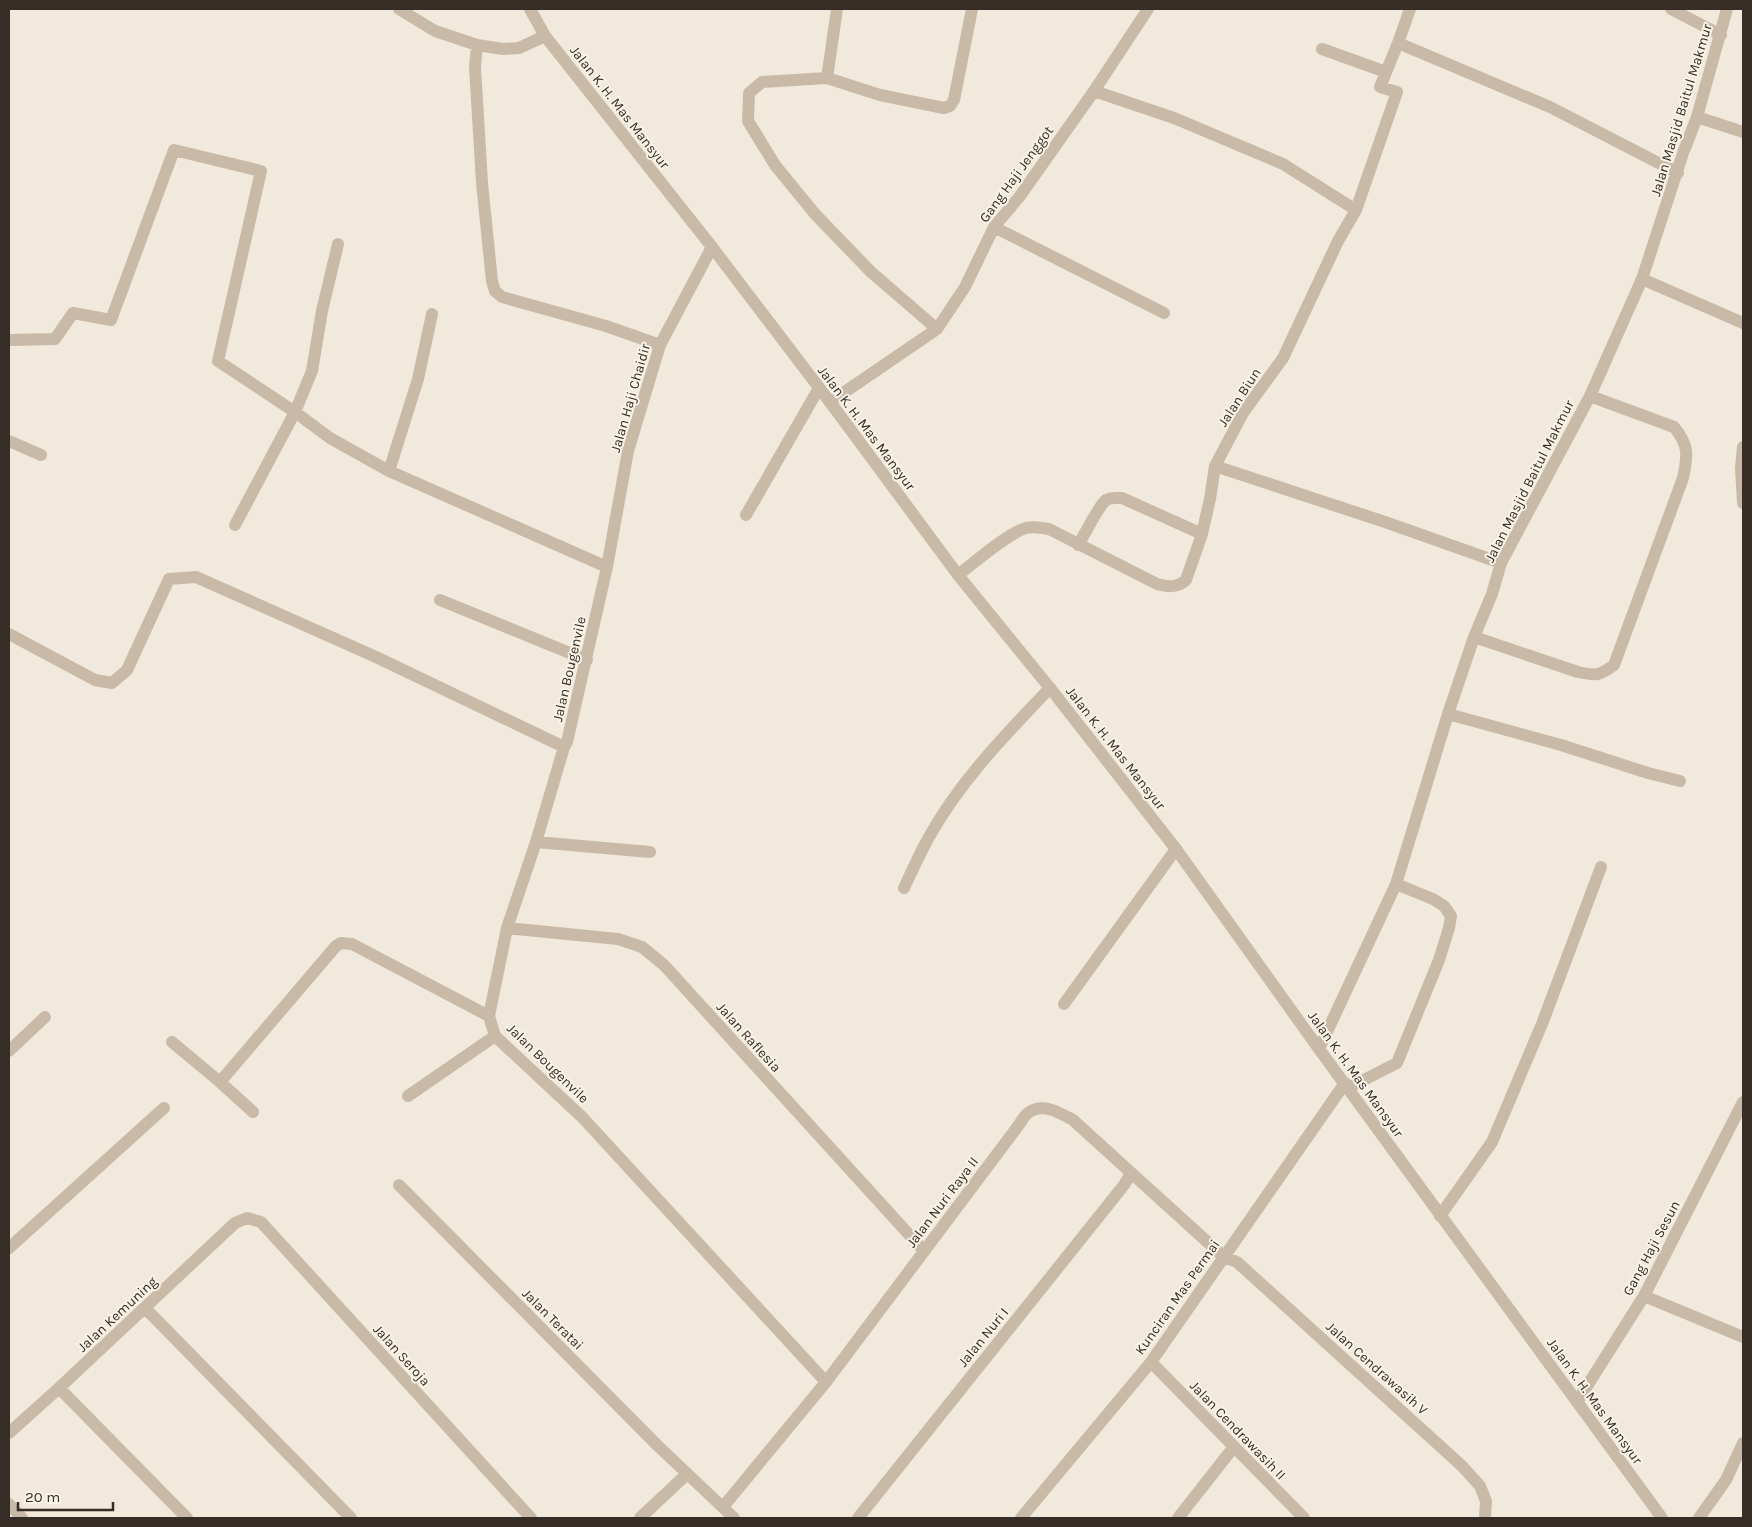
<svg xmlns="http://www.w3.org/2000/svg" width="1752" height="1527" viewBox="0 0 1752 1527" font-family="Karla,sans-serif">
	<style>
		.lines { fill: none; stroke-linecap: round; stroke-linejoin: round }
		.minor { stroke: #c9baa7; stroke-width: 12 }
		.tertiary { stroke: #c9baa7; stroke-width: 12 }
		.labels { text-anchor: middle; stroke-width: 4; stroke-linejoin: round; paint-order: stroke }
		.street-label { font-size: 14px; fill: #362d27; stroke: #f9f2e7 }
	</style>
	<rect width="100%" height="100%" fill="#f1e9db"/>
	<g class="lines">
		<path class="minor" d="M399 9 435 31 477 45 503 49 519 48 545 36
			M1671 9 1721 35
			M1398 43 1550 107 1678 173
			M477 45 475 67 482 183 492 281 495 291 502 297 606 326 660 345
			M1322 49 1386 72
			M827 78 837 9
			M1094 91 1174 118 1283 164 1356 210
			M1697 117 1743 132
			M994 227 1164 313
			M712 247 660 345 628 451 607 567 567 742 564 747 536 842 507 928 489 1016 495 1036 582 1117 826 1382
			M1642 279 1743 323
			M937 329 871 272 815 214 775 165 748 121 749 93 762 82 827 78 880 95 944 108 950 106 954 100 972 9
			M9 340 55 339 73 313 111 320 174 150 261 171 218 361 295 412 330 438 389 471 607 567
			M830 402 937 329 965 287 994 227 1020 196 1094 91 1148 9
			M9 441 41 455
			M1743 447 1741 468 1743 503
			M1215 466 1385 522 1501 563
			M389 471 418 379 432 314
			M746 515 819 388
			M235 525 295 412 312 371 322 311 338 244
			M1078 545C1084 536 1099 505 1106 500 1111 497 1117 498 1122 498L1202 534
			M958 575C974 563 1008 533 1026 528 1034 526 1041 528 1049 529L1157 584C1168 587 1177 588 1186 580L1202 534 1210 499 1215 466 1243 413 1283 358 1338 241 1356 210 1397 92 1380 87 1398 43 1410 9
			M440 600 587 660
			M9 634 95 680 112 683 127 670 169 579 196 577 376 657 564 747
			M1474 637 1578 672C1596 676 1599 676 1614 665L1683 478C1688 455 1689 445 1674 427L1590 396
			M1448 714 1561 745 1648 773 1680 781
			M536 842 650 852
			M904 888C912 871 920 853 929 837 960 781 1006 734 1050 688
			M507 928 618 939 642 947 664 965 924 1251
			M1064 1004 1176 849
			M172 1042 220 1082 253 1112
			M1319 1049 1396 884 1448 714 1474 637 1492 594 1501 563 1590 396 1642 279 1683 153 1697 117 1727 9
			M9 1051 45 1017
			M220 1082 336 946 341 943 352 944 489 1016
			M1348 1088 1397 1063 1439 960 1449 928 1451 916 1444 906 1433 899 1396 884
			M408 1096 495 1036
			M399 1185 657 1445 734 1518
			M1440 1216 1492 1142 1542 1024 1601 867
			M9 1248 164 1108
			M1644 1296 1743 1337
			M145 1308 351 1518
			M1151 1362 1304 1518
			M59 1388 187 1518
			M1577 1402 1644 1296 1743 1102
			M9 1433 59 1388 235 1223 247 1218 261 1222 531 1518
			M9 1504 22 1518
			M723 1507 826 1382 1018 1126C1021 1122 1024 1116 1028 1113 1043 1102 1060 1113 1073 1120L1224 1257 1237 1262 1462 1466 1480 1486 1486 1501 1485 1518
			M640 1518 687 1474
			M858 1518 1124 1185 1131 1173
			M1021 1518 1151 1362 1345 1083
			M1178 1518 1233 1448
			M1699 1518 1726 1480 1743 1443"/>
		<path class="tertiary" d="M530 9 545 36 712 247 830 402 958 575 1050 688 1176 849 1319 1049 1662 1518"/>
	</g>
	<g class="labels">
		<g class="street-label">
			<text transform="translate(620 107) rotate(52)" y="5">Jalan K. H. Mas Mansyur</text>
			<text transform="translate(1681 110) rotate(-73)" y="5">Jalan Masjid Baitul Makmur</text>
			<text transform="translate(1016 174) rotate(-54)" y="5">Gang Haji Jenggot</text>
			<text transform="translate(1239 397) rotate(-57)" y="5">Jalan Biun</text>
			<text transform="translate(630 398) rotate(-74)" y="5">Jalan Haji Chaidir</text>
			<text transform="translate(867 428) rotate(53)" y="5">Jalan K. H. Mas Mansyur</text>
			<text transform="translate(1529 481) rotate(-63)" y="5">Jalan Masjid Baitul Makmur</text>
			<text transform="translate(569 669) rotate(-77)" y="5">Jalan Bougenvile</text>
			<text transform="translate(1116 748) rotate(52)" y="5">Jalan K. H. Mas Mansyur</text>
			<text transform="translate(749 1037) rotate(48)" y="5">Jalan Raflesia</text>
			<text transform="translate(548 1063) rotate(44)" y="5">Jalan Bougenvile</text>
			<text transform="translate(1356 1074) rotate(54)" y="5">Jalan K. H. Mas Mansyur</text>
			<text transform="translate(942 1202) rotate(-53)" y="5">Jalan Nuri Raya II</text>
			<text transform="translate(1651 1248) rotate(-62)" y="5">Gang Haji Sesun</text>
			<text transform="translate(1177 1297) rotate(-55)" y="5">Kunciran Mas Permai</text>
			<text transform="translate(117 1314) rotate(-43)" y="5">Jalan Kemuning</text>
			<text transform="translate(553 1319) rotate(45)" y="5">Jalan Teratai</text>
			<text transform="translate(983 1337) rotate(-51)" y="5">Jalan Nuri I</text>
			<text transform="translate(402 1355) rotate(48)" y="5">Jalan Seroja</text>
			<text transform="translate(1377 1368) rotate(42)" y="5">Jalan Cendrawasih V</text>
			<text transform="translate(1595 1401) rotate(54)" y="5">Jalan K. H. Mas Mansyur</text>
			<text transform="translate(1238 1430) rotate(46)" y="5">Jalan Cendrawasih II</text>
		</g>
	</g>
	<rect width="1752" height="1527" fill="none" stroke="#362d27" stroke-width="20"/>
	<path d="M18 1502v8h95v-8" fill="none" stroke="#362d27" stroke-width="2.5"/>
	<text x="25" y="1502" font-size="15" fill="#362d27" stroke="#f9f2e7" stroke-width="4" paint-order="stroke">20 m</text>
</svg>
